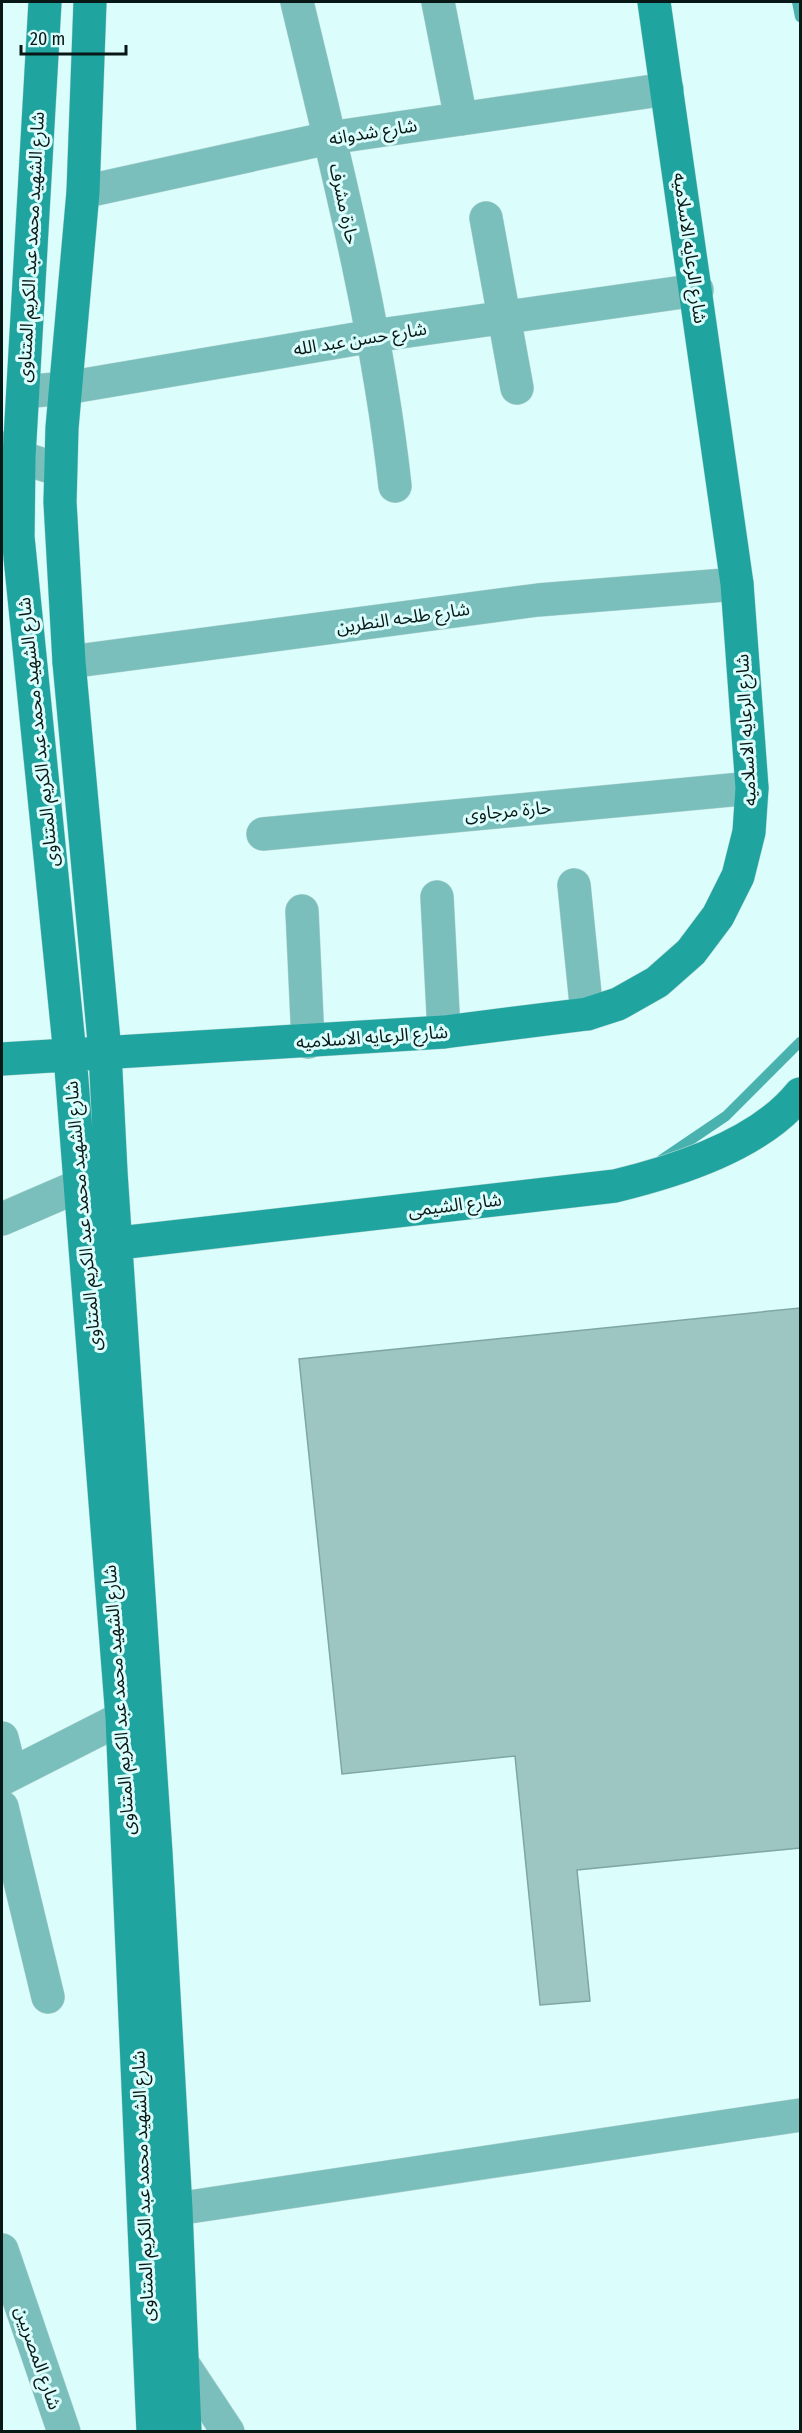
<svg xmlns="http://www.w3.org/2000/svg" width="802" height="2433" viewBox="0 0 802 2433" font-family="'Fira Sans Condensed','Noto Sans Arabic',sans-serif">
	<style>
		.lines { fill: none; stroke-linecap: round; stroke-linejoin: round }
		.stream { stroke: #49b2ae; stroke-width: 10 }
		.building { fill: #9dc6c3; stroke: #7ea6a4; stroke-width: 1.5 }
		.street-casing { stroke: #b9d8d7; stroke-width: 34 }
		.secondary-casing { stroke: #b9d8d7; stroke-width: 34 }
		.street { stroke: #7abfbc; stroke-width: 33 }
		.secondary { stroke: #1fa49f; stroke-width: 33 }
		.labels { text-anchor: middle; stroke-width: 6; stroke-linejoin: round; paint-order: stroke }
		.street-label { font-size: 18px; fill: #081817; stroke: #dbfdfb }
	</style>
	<rect width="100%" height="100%" fill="#dbfdfb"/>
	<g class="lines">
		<path class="stream" d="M797 2 800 17
			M661 1160 726 1116 800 1042"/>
	</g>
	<path class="building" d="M800 1308V1848L577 1870 590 2001 540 2005 515 1756 342 1774 299 1359Z"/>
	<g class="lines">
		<g class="street-casing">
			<path id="street" d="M297 2C335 161 377 322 395 486
				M438 2 461 119
				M83 192 329 138 667 89
				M486 218 517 388
				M23 392 66 388 373 336 697 290
				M2 448 19 457 60 470
				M69 662 538 600 737 584
				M263 834 752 788
				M574 885 587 1014
				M437 897 444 1032
				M302 911 308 1042
				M2 1219 104 1175
				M2 1738 11 1774
				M2 1779 122 1718
				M2 1807 48 1997
				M176 2209 800 2115
				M2 2250 64 2432
				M181 2361 228 2432"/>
		</g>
		<g class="secondary-casing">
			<path id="secondary" d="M45 2 19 457 18 537 70 1055 122 1718 153 2432
				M90 2 83 192 62 428 60 502 69 662 105 1052 111 1172 156 1853 176 2209 185 2432
				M2 1059 444 1032 587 1014 618 1004 657 982 691 952 718 916 738 876 749 832 752 788 737 584 654 2
				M93 1246 615 1186C677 1171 759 1145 800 1094"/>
		</g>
		<use href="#street" class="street"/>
		<use href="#secondary" class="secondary"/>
	</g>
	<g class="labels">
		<g class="street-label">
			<text transform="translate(373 132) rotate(-9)" y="6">شارع شدوانه</text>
			<text transform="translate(344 204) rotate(78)" y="6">حارة مشرف</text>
			<text transform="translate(31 247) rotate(-87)" y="6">شارع الشهيد محمد عبد الكريم المتناوى</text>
			<text transform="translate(690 248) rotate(82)" y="6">شارع الرعايه الاسلاميه</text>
			<text transform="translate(360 339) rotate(-9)" y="6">شارع حسن عبد الله</text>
			<text transform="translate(403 618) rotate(-8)" y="6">شارع طلحه النطرين</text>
			<text transform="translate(746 730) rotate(-93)" y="6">شارع الرعايه الاسلاميه</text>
			<text transform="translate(38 732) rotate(-96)" y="6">شارع الشهيد محمد عبد الكريم المتناوى</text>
			<text transform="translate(508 811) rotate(-5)" y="6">حارة مرجاوى</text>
			<text transform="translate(372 1037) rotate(-4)" y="6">شارع الرعايه الاسلاميه</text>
			<text transform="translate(455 1205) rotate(-7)" y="6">شارع الشيمى</text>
			<text transform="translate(83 1216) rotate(-95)" y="6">شارع الشهيد محمد عبد الكريم المتناوى</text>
			<text transform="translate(119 1700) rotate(-94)" y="6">شارع الشهيد محمد عبد الكريم المتناوى</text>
			<text transform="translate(143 2186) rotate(-92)" y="6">شارع الشهيد محمد عبد الكريم المتناوى</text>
			<text transform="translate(38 2358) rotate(71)" y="6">شارع المصريين</text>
		</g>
	</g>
	<rect width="802" height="2433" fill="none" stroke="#081817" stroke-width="6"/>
	<path d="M21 45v9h105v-9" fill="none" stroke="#081817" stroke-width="3"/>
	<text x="30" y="45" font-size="18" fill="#081817" stroke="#dbfdfb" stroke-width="4.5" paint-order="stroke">20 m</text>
</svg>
